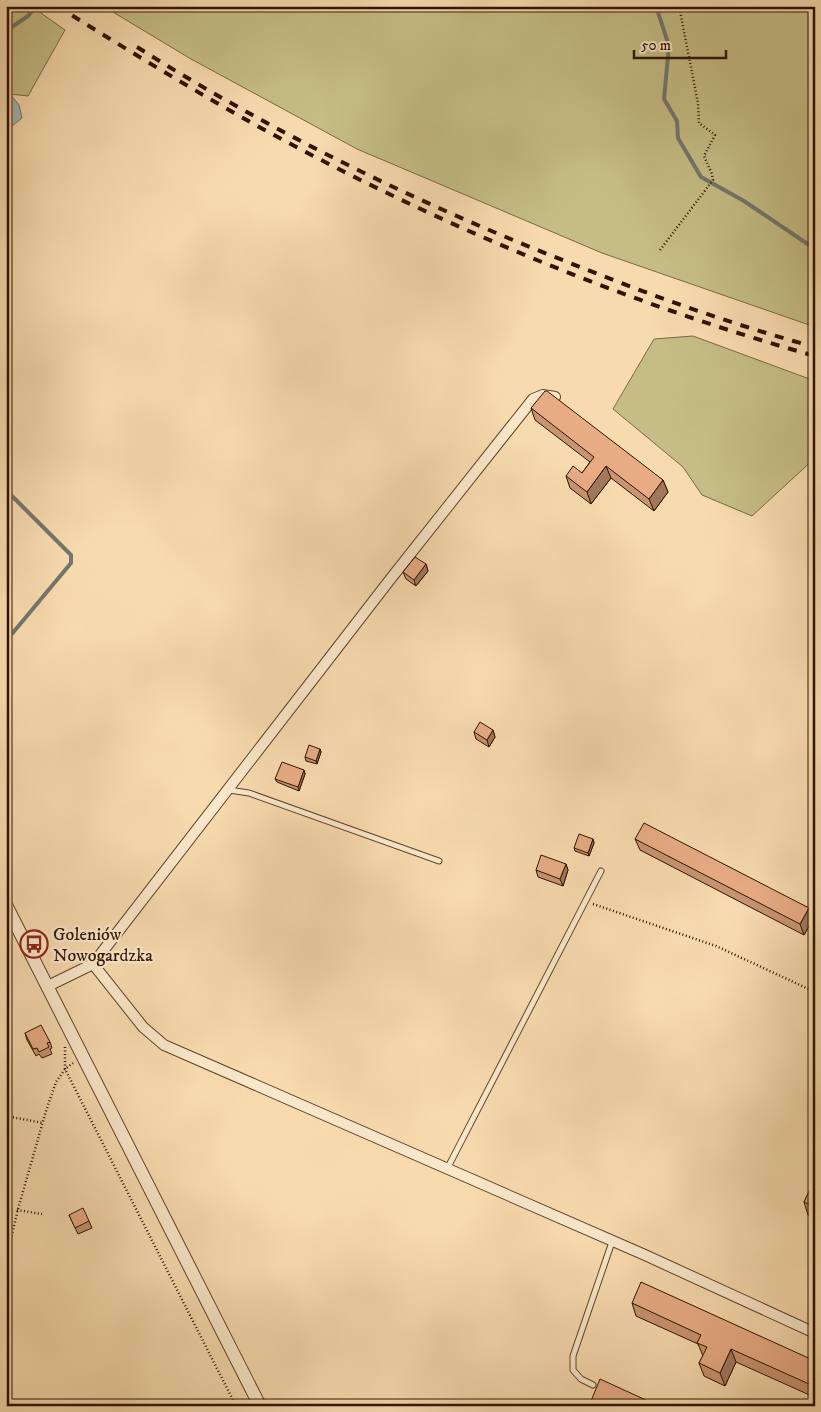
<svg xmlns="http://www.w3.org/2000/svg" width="821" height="1412" viewBox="0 0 821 1412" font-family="'IM FELL DW Pica',serif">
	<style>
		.green { fill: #c5bd85; stroke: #7a6842 }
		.water { fill: #a2b8b6; stroke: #74766d }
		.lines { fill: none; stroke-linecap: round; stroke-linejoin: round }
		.stream { stroke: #74766d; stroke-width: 4 }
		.service-casing { stroke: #60452c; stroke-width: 7 }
		.minor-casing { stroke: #60452c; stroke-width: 12 }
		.tertiary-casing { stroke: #60452c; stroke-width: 14 }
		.path { stroke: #2e1300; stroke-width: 2.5; stroke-dasharray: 1 2.5; stroke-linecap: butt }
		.service { stroke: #fae7ca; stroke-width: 5 }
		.minor { stroke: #fae7ca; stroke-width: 10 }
		.tertiary { stroke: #fae7ca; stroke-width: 12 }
		.rail { stroke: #2e1300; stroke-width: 4; stroke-dasharray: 9 9; stroke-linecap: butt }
		.wall { fill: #c89472; stroke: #2e1300 }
		.shaded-wall { fill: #a2785d; stroke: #2e1300 }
		.building { fill: #e8ac85; stroke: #2e1300 }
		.labels { text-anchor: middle; stroke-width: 4.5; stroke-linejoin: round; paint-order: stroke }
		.poi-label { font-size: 18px; fill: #2e1300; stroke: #fae7ca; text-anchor: start }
	</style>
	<rect width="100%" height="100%" fill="#f7daae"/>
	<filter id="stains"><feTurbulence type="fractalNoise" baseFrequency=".004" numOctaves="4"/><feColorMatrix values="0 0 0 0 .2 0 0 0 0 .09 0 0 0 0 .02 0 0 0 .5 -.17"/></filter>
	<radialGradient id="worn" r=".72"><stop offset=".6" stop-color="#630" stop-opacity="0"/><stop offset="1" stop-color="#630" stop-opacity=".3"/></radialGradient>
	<path class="green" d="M6 6H31L65 30 28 96 10 94 6 89Z
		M103 6H815V327L602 253 357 149 191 59Z
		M693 336 815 381V458L752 516 702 495 683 467 613 409 654 339Z"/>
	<path class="water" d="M6 89 19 105 22 118 6 131Z"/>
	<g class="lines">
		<path class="stream" d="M656 6 669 46 664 99 677 121 678 138 701 177 744 201 815 249
			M6 31 28 16 36 6
			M6 490 71 555V563L6 641"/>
		<g class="service-casing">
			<path id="service" d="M229 790 249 793 439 861
				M447 1169 601 871
				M593 1385 581 1379 573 1370V1356L612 1242"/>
		</g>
		<g class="minor-casing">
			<path id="minor" d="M93 964 143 1027 164 1045 645 1255 815 1333
				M48 986 93 964 392 577 533 399 543 395 555 397"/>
		</g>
		<g class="tertiary-casing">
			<path id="tertiary" d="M6 905 260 1406"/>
		</g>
		<path class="path" d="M660 250 713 180 712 174 704 156 715 135 699 123 698 103 679 6
			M593 904 716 946 815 992
			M65 1047V1069L236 1406
			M6 1116 43 1123
			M17 1210 42 1214
			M6 1260 18 1209 46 1111 56 1082 65 1069 73 1063"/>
		<use href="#service" class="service"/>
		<use href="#minor" class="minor"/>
		<use href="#tertiary" class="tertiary"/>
		<path class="rail" d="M57 6C121 46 186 86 252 123 429 221 619 301 815 356
			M137 47C272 132 417 203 565 261 647 294 730 324 815 347"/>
	</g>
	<path class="wall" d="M531 408 663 480 668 492 654 511 611 478 591 504 570 488 566 476 582 473 590 462 535 420Z
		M426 564 428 571 416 586 406 579 403 572Z
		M493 730 495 737 489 747 476 739 474 732Z
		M320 749 321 752 317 764 306 761 305 757Z
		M304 770 305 774 299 791 277 782 275 779Z
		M593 839 594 843 589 856 575 851 574 848Z
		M635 839 809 908 813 919 804 935 640 850Z
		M566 864 568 870 563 886 538 877 536 870Z
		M25 1033 50 1042 52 1048 50 1049 52 1054 42 1058 39 1054 36 1056 27 1040Z
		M815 1179V1218L808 1215 804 1202Z
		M69 1215 89 1221 92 1228 78 1234Z
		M632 1303 815 1361V1395L814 1397 736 1362 725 1386 704 1376 699 1363 703 1356 698 1344 636 1316Z
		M591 1401 659 1406H592Z"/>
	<path class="shaded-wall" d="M606 466 611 478 591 504 587 492Z
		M663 480 668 492 654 511 649 499Z
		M426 564 428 571 416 586 414 580Z
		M493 730 495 737 489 747 487 740Z
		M320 749 321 752 317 764 316 761Z
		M304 770 305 774 299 791 298 787Z
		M593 839 594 843 589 856 588 853Z
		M566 864 568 870 563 886 560 879Z
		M809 908 813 919 804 935 800 924Z
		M731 1349 736 1362 725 1386 720 1373Z
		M815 1372V1395L814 1397 809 1384Z"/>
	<path class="building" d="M545 391H547L663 480 649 499 606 466 587 492 566 476 573 466 582 473 594 457 531 408Z
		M415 557 426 564 414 580 403 572Z
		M480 722 493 730 487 740 474 732Z
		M309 745 320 749 316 761 305 757Z
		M282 762 304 770 298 787 275 779Z
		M644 823 809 908 800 924 635 839Z
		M579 834 593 839 588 853 574 848Z
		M541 855 566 864 560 879 536 870Z
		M41 1025 50 1042 47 1043 49 1047 39 1052 37 1048 33 1049 25 1033Z
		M815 1179V1207L804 1202Z
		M83 1208 89 1221 75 1228 69 1215Z
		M641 1282 815 1361V1372L809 1384 731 1349 720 1373 699 1363 707 1347 697 1343 701 1335 632 1303Z
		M600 1379 659 1406H601L591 1401Z"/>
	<defs>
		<g id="bus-ring" transform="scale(1.4375)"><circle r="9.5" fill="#fae7ca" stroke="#8f2418" stroke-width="1.5"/><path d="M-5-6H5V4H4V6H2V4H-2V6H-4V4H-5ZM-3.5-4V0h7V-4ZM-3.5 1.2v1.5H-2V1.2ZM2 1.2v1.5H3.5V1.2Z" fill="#8f2418"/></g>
	</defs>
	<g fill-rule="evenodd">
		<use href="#bus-ring" x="34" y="944"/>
	</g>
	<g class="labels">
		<g class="poi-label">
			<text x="53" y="940">Goleniów<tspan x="53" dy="21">Nowogardzka</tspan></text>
		</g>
	</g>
	<rect width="821" height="1412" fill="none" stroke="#f7daae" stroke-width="25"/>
	<rect x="8" y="8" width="806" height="1397" fill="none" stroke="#2e1300" stroke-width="2.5"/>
	<rect x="12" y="12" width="796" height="1387" fill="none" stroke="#2e1300"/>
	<path d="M634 50v8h92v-8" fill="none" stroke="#2e1300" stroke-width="2.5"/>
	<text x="641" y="50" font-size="15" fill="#2e1300" stroke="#fae7ca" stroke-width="4" paint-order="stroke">50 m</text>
	<rect width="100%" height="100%" filter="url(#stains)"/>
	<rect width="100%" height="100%" fill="url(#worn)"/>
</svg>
